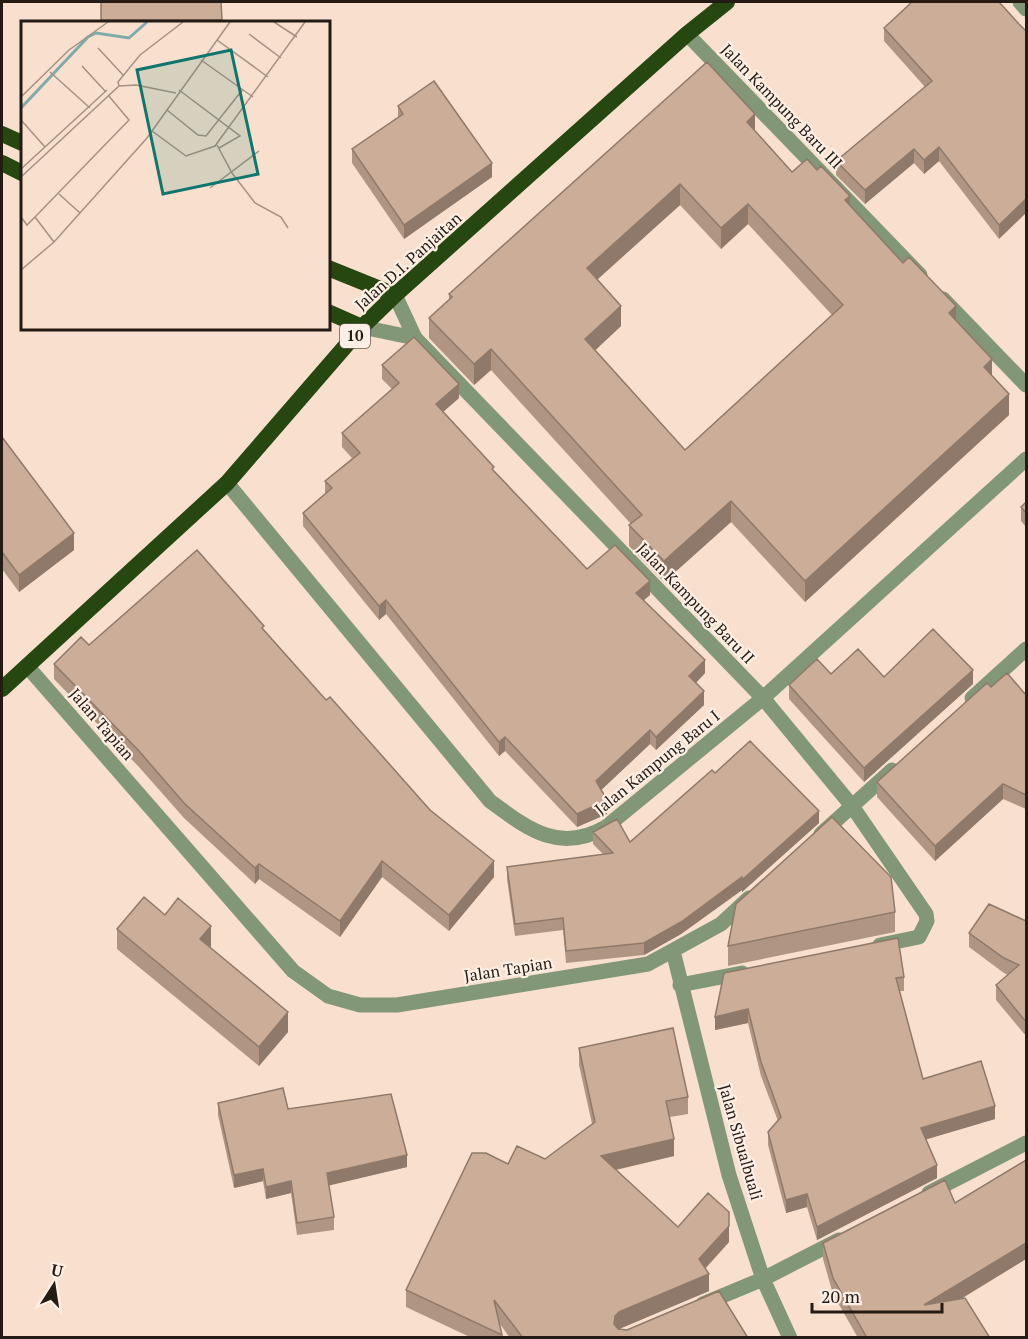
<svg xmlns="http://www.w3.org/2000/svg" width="1028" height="1339" viewBox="0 0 1028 1339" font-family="'PT Serif',serif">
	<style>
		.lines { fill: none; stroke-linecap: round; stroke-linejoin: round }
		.minor { stroke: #829678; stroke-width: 15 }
		.trunk { stroke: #264710; stroke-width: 16 }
		.wall { fill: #af9582; fill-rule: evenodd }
		.shaded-wall { fill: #8f796a }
		.building { fill: #ccad97; stroke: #8f796a; stroke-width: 1.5; fill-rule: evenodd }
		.labels { text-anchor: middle; stroke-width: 4.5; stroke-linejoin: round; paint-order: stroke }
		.shield { fill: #ffefe5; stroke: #665b53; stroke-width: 1.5 }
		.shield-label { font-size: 15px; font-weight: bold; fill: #241b15 }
		.street-label { font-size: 16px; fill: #241b15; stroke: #ffefe5 }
		.inset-river { fill: none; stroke: #7eabac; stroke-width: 3 }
		.inset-road { fill: none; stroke: #a49184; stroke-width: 1.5 }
		.view { fill: #0f766e; fill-opacity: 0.15; stroke: #0f766e; stroke-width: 3 }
		.inset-edge { fill: none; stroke: #241b15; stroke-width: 3 }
	</style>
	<rect width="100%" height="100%" fill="#f9e0ce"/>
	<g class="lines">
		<path class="minor" d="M1020 2 1026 9
			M687 34 920 275
			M395 295 415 338 763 698 852 806 926 914 927 921 919 937 880 945
			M943 299 1026 385
			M362 327 415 338
			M227 483 490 801C528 829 559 854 606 827L763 698 1026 459
			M27 666 293 971 328 996 360 1005H397L648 964 721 924 749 898
			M972 698 1026 649
			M821 834 892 770
			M673 951 729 1175 763 1279 790 1338
			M680 985 742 973
			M929 1193 1026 1143
			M703 1304 763 1279 839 1240"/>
		<path class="trunk" d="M2 134 22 143
			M2 163 22 173
			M328 268 395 295
			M328 312 362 327
			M2 689 227 483 362 327 395 295 687 34 727 2"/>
	</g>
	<path class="wall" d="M101 2H221L222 22H101Z
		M999 2V239L939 161 924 174 914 163 865 204 836 175V161L925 87 884 41V28Z
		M398 106 492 177 404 239 352 163V149L398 118Z
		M755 131 792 172 850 206 956 321 992 376 1009 415 805 602 731 522 664 582 629 546V525L631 524 491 370 474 385 429 338V318L449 300V294ZM680 205 721 249 748 224 832 315 685 450 595 350 621 326 597 279Z
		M382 365 459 398 443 412 494 472 587 569 650 595 643 600 705 673 696 683 704 705 656 750 650 744 601 790 607 814 577 827 505 751 499 756 386 614 379 620 303 526V513L325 494V481L352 458 342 447V433L392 389 382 379Z
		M2 437 74 550 19 592 2 569Z
		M1026 502V527L1021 521V507Z
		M264 631 326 700 494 877 449 931 382 877 340 937 259 879 255 884 184 818 139 767 54 679V664L89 645Z
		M831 674 884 677 973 684 864 782 789 699V685Z
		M991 687 1026 695V809L1003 799 935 861 877 797V782Z
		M715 773 819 823 742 892V890L681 934 644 955 566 963 563 930 515 936 507 879V867L603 854 593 844V832L630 842Z
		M895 912V932L728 966V946Z
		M165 915 211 946 210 947 288 1032 259 1066 117 949V929Z
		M1026 921V1036L996 1000V985L1008 975 1004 973 969 947V933Z
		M724 973 904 977V991H899L923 1079 995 1119 926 1139 937 1178 817 1240 807 1207 786 1213 768 1145V1132L778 1121 761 1076 748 1023 715 1030Z
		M579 1048 688 1097V1114L670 1117 674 1156 616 1170 678 1227 729 1242 705 1269 709 1291 619 1329 748 1338H510L500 1324 502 1338H472L406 1307V1290L508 1164 545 1159 592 1124 579 1065Z
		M218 1103 288 1109 407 1167 329 1185 334 1217V1230L297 1235 291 1193 266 1199 263 1181 234 1188 218 1115Z
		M1026 1160V1259L961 1299 990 1338H858L833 1294 823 1259V1243L955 1203Z"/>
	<path class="shaded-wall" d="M755 114V135L747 122Z
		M939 147V161L924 174V160Z
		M914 149V163L865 204V190Z
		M492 163V177L404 239V225Z
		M680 184V205L587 289V268Z
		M850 196V217L845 200Z
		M1026 199V213L999 239V225Z
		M748 204V224L721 249V228Z
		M621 306V326L585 360V339Z
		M956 306V327L949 313Z
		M491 349V370L474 385V364Z
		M992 359V380L984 367Z
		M459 384V398L436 418V404Z
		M1009 394V415L805 602V581Z
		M731 501V522L664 582V561Z
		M74 533V550L19 592V575Z
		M650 581V595L636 607V593Z
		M386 600V614L379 620V606Z
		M705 660V673L689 690V676Z
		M973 670V684L864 782V768Z
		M704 691V705L656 750V737Z
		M650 730V744L596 795V781Z
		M505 737V751L499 756V742Z
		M1003 784V799L935 861V846Z
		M607 800V814L577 827V814Z
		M819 811V823L742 892V890L681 934 644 955V943Z
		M382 861V877L340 937V921Z
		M494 861V877L449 931V915Z
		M259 864V879L255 884V868Z
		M211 926V946L200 959V939Z
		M748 1009V1023L715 1030V1017Z
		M288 1012V1032L259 1066V1047Z
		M995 1106V1119L921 1141V1128Z
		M674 1139V1156L601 1173V1156Z
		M407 1155V1167L327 1186V1173Z
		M937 1165V1178L817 1240V1227Z
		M263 1169V1181L234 1188V1175Z
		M291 1181V1193L266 1199V1187Z
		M807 1194V1207L786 1213V1200Z
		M729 1226V1242L699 1275V1259Z
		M1026 1243V1259L924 1321V1305Z
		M709 1274V1291L619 1329 615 1333 614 1324 615 1316 619 1312Z"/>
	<path class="building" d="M101 2H221L222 20H101Z
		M912 2H999L1019 24 1026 31V199L999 225 939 147 924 160 914 149 865 190 836 161 932 81 884 28Z
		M707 62 755 114 747 122 792 172 807 159 817 170 821 166 850 196 845 200 903 263 909 257 956 306 949 313 992 359 984 367 1009 394 805 581 731 501 664 561 629 525 642 515 491 349 474 364 429 318 452 297 449 294ZM680 184 721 228 748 204 843 305 685 450 585 339 621 306 587 268Z
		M434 81 492 163 404 225 352 149 403 114 398 106Z
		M414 337 459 384 436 404 494 467 492 469 587 569 615 545 650 581 636 593 705 660 689 676 704 691 656 737 650 730 596 781 607 800 577 814 505 737 499 742 386 600 379 606 303 513 332 488 325 481 360 453 342 433 399 383 382 365Z
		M2 437 74 533 19 575 2 552Z
		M1026 502V513L1021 507Z
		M197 550 264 626 262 628 326 700 330 697 430 810 494 861 449 915 382 861 340 921 259 864 255 868 184 803 139 751 54 664 81 637 89 645Z
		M933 629 973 670 864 768 789 685 817 659 831 674 858 649 884 677Z
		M1007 673 1026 695V795L1003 784 935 846 877 782 987 683 991 687Z
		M750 741 819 811 742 880V877L681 922 644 943 566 951 563 918 515 924 507 867 613 853 593 832 617 819 630 842 712 770 715 773Z
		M832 817 891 877 895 912 728 946 736 904Z
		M144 897 165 915 178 898 211 926 200 939 288 1012 259 1047 117 929Z
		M989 904 1026 921V1022L996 985 1019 965 1004 958 969 933Z
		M898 938 904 977 896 978 923 1079 981 1061 995 1106 921 1128 937 1165 817 1227 807 1194 786 1200 768 1132 781 1117 761 1062 748 1009 715 1017 724 973Z
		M673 1028 688 1097 666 1101 674 1139 601 1156 678 1227 708 1193 729 1212V1226L699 1259 709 1274 619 1312 615 1316 614 1324 618 1329 627 1330 719 1291 748 1338H523L494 1300 502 1335 406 1290 472 1153H486L508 1164 517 1146 545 1159 595 1122 579 1048Z
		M283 1088 288 1109 391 1094 407 1155 327 1173 334 1217 297 1223 291 1181 266 1187 263 1169 234 1175 218 1103Z
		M1026 1160V1243L924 1305 965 1298 990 1338H867L833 1278 823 1243 945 1180 955 1203Z"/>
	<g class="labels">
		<rect class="shield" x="340" y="324" width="30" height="24" rx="4.5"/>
		<g class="shield-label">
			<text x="355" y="341">10</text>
		</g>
		<g class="street-label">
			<text transform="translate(782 106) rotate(46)" y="6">Jalan Kampung Baru III</text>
			<text transform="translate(408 261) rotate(-42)" y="6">Jalan D.I. Panjaitan</text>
			<text transform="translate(696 603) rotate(46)" y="6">Jalan Kampung Baru II</text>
			<text transform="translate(102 724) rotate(49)" y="6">Jalan Tapian</text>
			<text transform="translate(657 762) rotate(-39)" y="6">Jalan Kampung Baru I</text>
			<text transform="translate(508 969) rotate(-9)" y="6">Jalan Tapian</text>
			<text transform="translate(741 1142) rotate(74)" y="6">Jalan Sibualbuali</text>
		</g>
	</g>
	<g transform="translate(21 21)">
		<rect width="309" height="309" fill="#f9e0ce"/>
		<path class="inset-river" d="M0 87 67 16 75 12 108 17 126 1"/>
		<path class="inset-road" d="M253 1 276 16M228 13 260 37M196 19 247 56M77 27 102 54M180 39 232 76M61 45 84 70M29 51 69 87M98 65 97 61 119 34 162 1M158 69 219 115 198 127M0 76 48 29 87 1M146 89 177 114 185 115 222 68M0 99 24 126M131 110 165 135 194 125 284 1M196 124 211 152 234 182 260 196 267 207M0 148 86 69M0 156 98 65 115 64 155 72M189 167 238 130M38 173 59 192M0 196 6 204 14 196 108 99 87 74M14 196 33 221M0 249 33 221 126 117 209 1"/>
		<path class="view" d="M210 29 237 153 142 173 116 49Z"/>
		<rect width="309" height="309" class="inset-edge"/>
	</g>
	<rect width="1028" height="1339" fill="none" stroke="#241b15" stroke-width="6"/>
	<g transform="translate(54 1285) rotate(12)" stroke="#ffefe5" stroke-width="4.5" paint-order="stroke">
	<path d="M0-4.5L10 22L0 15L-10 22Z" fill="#241b15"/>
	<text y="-9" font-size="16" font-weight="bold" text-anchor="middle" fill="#241b15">U</text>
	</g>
	<path d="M812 1303v9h130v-9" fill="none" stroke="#241b15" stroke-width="3"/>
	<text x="821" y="1303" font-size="18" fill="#241b15" stroke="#ffefe5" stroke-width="4.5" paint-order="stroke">20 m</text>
</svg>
